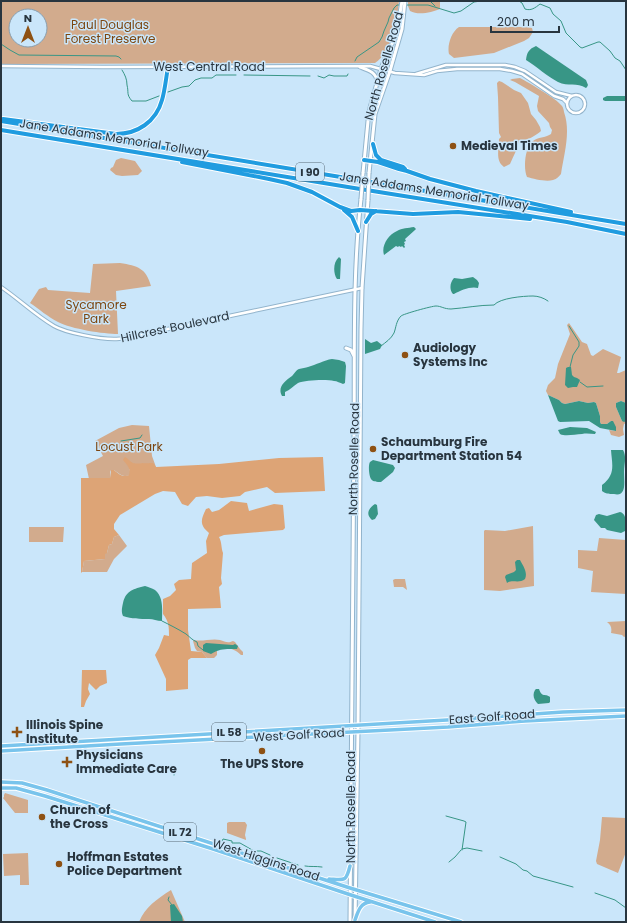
<svg xmlns="http://www.w3.org/2000/svg" width="627" height="923" viewBox="0 0 627 923" font-family="Poppins,sans-serif">
	<style>
		.green { fill: #d2ab8d; fill-rule: evenodd }
		.forest { fill: #dda476 }
		.water { fill: #389686 }
		.lines { fill: none; stroke-linecap: round; stroke-linejoin: round }
		.stream { stroke: #389686; stroke-width: 1 }
		.tertiary-casing { stroke: #92b4cc; stroke-width: 4.5 }
		.secondary-casing { stroke: #92b4cc; stroke-width: 5 }
		.primary-casing { stroke: #fff; stroke-width: 5.5 }
		.motorway-casing { stroke: #fff; stroke-width: 6 }
		.tertiary { stroke: #fff; stroke-width: 2.5 }
		.secondary { stroke: #fff; stroke-width: 3 }
		.primary { stroke: #79c4ec; stroke-width: 3.5 }
		.motorway { stroke: #209ce0; stroke-width: 4 }
		.secondary-bridge-casing { stroke: #92b4cc; stroke-width: 5; stroke-linecap: butt }
		.secondary-bridge { stroke: #fff; stroke-width: 3 }
		.poi-dot { fill: #8e5113; stroke: #cae6fa; stroke-width: 1.5 }
		.labels { text-anchor: middle; stroke-width: 3; stroke-linejoin: round; paint-order: stroke }
		.shield { fill: #cae6fa; stroke: #596a77; stroke-width: 1 }
		.shield-label { font-size: 11px; font-weight: bold; fill: #28353f }
		.park-label { font-size: 12px; fill: #7c4610; stroke: #cae6fa }
		.street-label { font-size: 12px; fill: #28353f; stroke: #cae6fa }
		.poi-label { font-size: 12px; font-weight: bold; fill: #28353f; stroke: #cae6fa; text-anchor: start }
	</style>
	<rect width="100%" height="100%" fill="#cae6fa"/>
	<path class="green" d="M1 1H399C397 19 392 52 375 63L1 64ZM16 16H40V40H16Z
		M408 1H440V9C432 12 419 16 410 11L408 6Z
		M459 27H528L532 28 533 32 529 38 524 41 494 53 454 58 449 54C447 46 451 32 459 27Z
		M520 78C529 83 556 98 562 106 563 107 564 111 564 112 571 132 564 154 561 174 559 176 557 179 553 180 546 182 534 179 527 177 523 168 525 147 533 141 538 137 545 138 551 134L552 130 550 127 549 123 538 111 537 106 539 96 515 82 510 80 512 79Z
		M499 81 502 82 514 90 521 93 528 103 531 114 536 120 540 127 541 131C535 136 526 142 519 140 517 150 514 155 510 164L504 167C495 161 499 149 499 139L501 137 499 133 498 97 497 83Z
		M121 158 135 161 142 171 138 175 122 176 116 175 110 170 111 168 113 167 116 160Z
		M120 263C138 266 146 268 151 286L116 291 118 334C104 334 71 329 58 322 48 317 39 309 30 303L39 289 46 287 48 290 90 293 93 264Z
		M569 323 582 342 587 344 591 355 593 356 603 349 621 357 617 373H619L626 370V403L621 401 616 403V407L622 421H626V423L624 424 623 429 624 435 619 437 611 435 609 430 616 431 611 421 607 424H601L600 422V416L596 403 594 402 588 403 579 401 565 404 562 403 559 400 548 395 546 391 548 385 555 378 558 364 570 334 567 325Z
		M132 425 149 426 152 456 156 467 129 468 130 471V475C123 478 120 474 114 470H111L110 472V478L89 479 86 465 103 456 95 441 119 428Z
		M533 526 534 586 500 591 484 590V531L485 530 505 531Z
		M29 527H64L63 542H29Z
		M119 535 127 546 114 559 107 572H82L84 561 105 559V553H107L109 545 112 544 114 537Z
		M599 538 626 540V594L591 592 593 571 578 568V550L597 551Z
		M395 579H405L407 590 403 587H394L393 580Z
		M626 621V636L624 637 622 635 611 633C612 628 611 625 607 622Z
		M194 640C202 642 212 638 220 640 225 641 227 644 233 641L235 642 240 649 243 652V655H241C232 647 228 648 217 650V655L214 658H207L202 652 197 651 195 648 193 641Z
		M5 793 28 800V813H15L3 798 4 797V795Z
		M602 817 626 818V852L618 873 597 864 596 861 600 840Z
		M229 822H245L247 825 245 835 246 839V840L227 833V823Z
		M28 853 29 885H20V875L4 876 3 854Z
		M171 890 185 922H139C145 907 157 899 171 890Z"/>
	<path class="forest" d="M125 457C128 458 130 462 133 463 134 464 149 463 153 463L156 467 219 464 279 458 323 457 325 491 275 493 267 487 245 492 240 496 222 498 207 496 196 497 188 506 182 504 175 492 163 491 155 494 120 515 114 524V529L119 535 114 537 112 544 109 545 107 553 105 554V559L84 561 82 572 81 573V478H110L111 470H114C119 474 123 478 129 475 131 468 127 465 123 460L124 458Z
		M231 501 247 503 249 511 274 504 283 505 285 528 283 530 224 535 219 537C222 542 221 548 223 553L221 578 222 584 219 587 221 608 188 609V630L191 651 202 652 207 658H191L188 660V689L166 691V679L155 655 159 648 164 635 169 636C169 627 169 622 163 614V599L170 596 176 590 174 584 179 580 191 579 192 563 207 553 206 541 209 533C199 525 201 519 206 509L209 508 212 512 219 510Z
		M82 670H106L107 683 100 686 96 690 89 683 88 689 90 694 86 701 84 707H81Z"/>
	<path class="water" d="M536 46 586 80 588 85 587 87 586 88C577 82 568 87 558 82 548 77 536 66 526 60 527 52 529 49 536 46Z
		M607 96H626V101H605L603 100V98Z
		M414 227 416 229 415 230 405 239 406 241 404 242 405 244 404 245 405 247 404 248 402 246 401 247 399 246 398 247 396 246 384 255C381 246 388 235 397 231 402 228 408 228 414 227Z
		M339 257 341 259 340 279H337C333 273 333 262 339 257Z
		M473 277 477 280 479 283 478 288C471 286 461 290 454 294H453C449 290 450 282 454 278L462 279Z
		M365 339 371 343 377 341 382 345 380 349 365 354Z
		M332 359 339 360 345 362 346 366 345 383 343 384C340 383 337 381 334 381 327 379 305 380 298 383 293 386 290 390 285 392V396H282C277 387 285 381 292 376 294 374 296 370 299 369 302 368 306 368 308 367 316 365 324 360 332 359Z
		M568 367H571L572 375 574 377 577 378 580 380 577 387H573L568 388 565 385 566 368Z
		M548 395 559 400 562 403 565 404 579 401 588 403 594 402 596 403 600 416V422L601 424H607L611 421H613L616 427V431L600 428 589 421 560 422 558 421Z
		M621 401 626 403V421L624 422 622 421 616 407V403Z
		M570 427 587 428 596 432 595 434C591 434 587 433 582 434 575 434 566 437 560 434L558 430Z
		M611 450H623C627 457 624 464 624 472 624 482 627 497 614 494 609 494 606 494 602 491V485C616 475 612 464 611 450Z
		M373 460 393 465 395 468 393 472 381 482C377 482 373 482 371 479 369 476 368 465 370 462 371 461 372 461 373 460Z
		M375 504 377 505 378 514 375 519 372 520C365 514 369 508 375 504Z
		M620 512C627 514 626 523 625 531L621 533 607 530 605 528H601L594 520 596 515 599 514 607 516Z
		M517 560H520C523 566 528 572 525 579 519 584 512 579 507 583L505 577 506 575 514 572 516 570 515 562Z
		M145 586C148 587 152 588 155 590 164 597 162 611 162 621 157 621 153 619 149 619 140 619 132 619 123 616 121 611 122 608 123 603 126 590 134 589 145 586Z
		M206 643 233 645 235 644 238 646 237 649C226 649 221 648 211 654L203 651V645Z
		M536 689H539C542 698 545 693 550 697V702L549 703 538 704C534 700 532 695 535 690Z
		M174 904 182 916 183 922H171L170 905Z"/>
	<g class="lines">
		<path class="stream" d="M430 1 435 6
			M519 1 522 3 525 9C531 11 535 8 540 4L550 8 553 14 561 21 566 33 580 47 582 48 598 42H600L610 51 615 58 620 61 626 70
			M407 5H428L454 13 461 11 474 2 481 1
			M1 44 10 50 19 55 116 56 119 57 121 59
			M355 61 357 57 379 42 382 37 384 31 388 22 389 18 394 8 397 5H399
			M122 70C125 75 127 79 127 85 129 93 126 94 132 101H146L159 96
			M244 75 310 76
			M318 76 324 78 329 75 334 76H347L348 74
			M168 92 182 87 189 86 195 80 201 78H212L216 75H236
			M569 326 579 342V346L573 355 570 367
			M381 346C386 342 391 339 394 333 396 328 396 321 401 316 403 314 432 306 436 306 441 306 444 309 451 309 465 308 479 305 494 305 500 298 523 296 533 296 538 296 544 298 548 301
			M580 382 587 387 603 386
			M121 441 140 438 142 435
			M162 621C170 625 178 629 186 634 190 637 192 640 197 642L198 646 203 650
			M174 768V775
			M446 816 464 821 466 822 462 850
			M222 841 223 839 232 841V843H240L254 851H261L270 855
			M462 849 467 848 482 851
			M500 857 516 864 523 870 527 871 533 876 573 887
			M277 858 298 865
			M449 862 455 857 461 850
			M305 866C310 867 316 866 322 867
			M595 893 615 900 626 908
			M169 897 168 900 172 905"/>
		<g class="tertiary-casing">
			<path id="tertiary" d="M1 66 103 67 370 66 395 73 424 75 437 71 457 69H500L512 71 522 74 554 96 563 99 567 103
				M416 74 446 65H505L515 67 525 71 556 92 572 96
				M567 104a9 9 0 1 1 18 0a9 9 0 1 1-18 0Z
				M1 287C19 299 35 315 54 326 66 333 100 339 114 339 119 339 124 338 130 337L362 288"/>
		</g>
		<g class="secondary-casing">
			<path id="secondary" d="M360 67C368 70 376 72 377 81
				M363 173 368 121 370 108 381 69 387 53 393 42 398 25 402 1
				M369 173 375 114 390 71 402 29 405 1
				M346 348 351 350 354 356
				M350 922C351 761 352 600 354 438 355 358 352 278 361 199
				M355 922 358 731 361 329 362 288 368 200"/>
		</g>
		<g class="primary-casing">
			<path id="primary" d="M1 746 447 720 563 712 626 710
				M1 751 121 744 448 727 525 721 626 716
				M1 782 22 783 47 790 350 888 461 922
				M1 788H16L45 796 213 849 351 895 435 922
				M329 879C345 880 346 882 350 866
				M355 920C358 912 360 903 370 902"/>
		</g>
		<g class="motorway-casing">
			<path id="motorway" d="M3 119 116 134C137 134 156 122 162 100 165 90 166 78 168 67
				M1 121 626 224
				M1 130 354 188 567 222 626 234
				M373 144 376 155 381 160 403 167 405 169
				M364 160 378 162 399 169 407 171 430 179 476 191 571 212
				M182 162 269 179 287 183 312 192 340 207 351 211 360 210 413 214 458 212 530 219
				M344 210 352 217 358 231
				M366 222 371 214 376 211"/>
		</g>
		<use href="#tertiary" class="tertiary"/>
		<use href="#secondary" class="secondary"/>
		<use href="#primary" class="primary"/>
		<use href="#motorway" class="motorway"/>
		<g class="secondary-bridge-casing">
			<path id="secondary-bridge" d="M361 199 363 173
				M368 200 369 173"/>
		</g>
		<use href="#secondary-bridge" class="secondary-bridge"/>
	</g>
	<g class="poi-dot">
		<circle cx="453" cy="146" r="4"/>
		<circle cx="405" cy="355" r="4"/>
		<circle cx="373" cy="449" r="4"/>
		<path d="M15 726h4v4h4v4h-4v4h-4v-4h-4v-4h4z"/>
		<circle cx="262" cy="751" r="4"/>
		<path d="M65 756h4v4h4v4h-4v4h-4v-4h-4v-4h4z"/>
		<circle cx="42" cy="817" r="4"/>
		<circle cx="59" cy="864" r="4"/>
	</g>
	<g class="labels">
		<g class="shield">
			<rect x="296" y="163" width="28" height="18" rx="3"/>
			<rect x="212" y="723" width="34" height="18" rx="3"/>
			<rect x="164" y="823" width="32" height="18" rx="3"/>
		</g>
		<g class="shield-label">
			<text x="310" y="176">I 90</text>
			<text x="229" y="736">IL 58</text>
			<text x="180" y="836">IL 72</text>
		</g>
		<g class="park-label">
			<text x="110" y="29">Paul Douglas<tspan x="110" dy="14">Forest Preserve</tspan></text>
			<text x="96" y="309">Sycamore<tspan x="96" dy="14">Park</tspan></text>
			<text x="129" y="451">Locust Park</text>
		</g>
		<g class="street-label">
			<text transform="translate(384 66) rotate(-74)" y="4">North Roselle Road</text>
			<text x="209" y="71">West Central Road</text>
			<text transform="translate(114 138) rotate(9)" y="4">Jane Addams Memorial Tollway</text>
			<text transform="translate(434 191) rotate(9)" y="4">Jane Addams Memorial Tollway</text>
			<text transform="translate(175 327) rotate(-12)" y="4">Hillcrest Boulevard</text>
			<text transform="translate(354 459) rotate(-89)" y="4">North Roselle Road</text>
			<text transform="translate(492 717) rotate(-4)" y="4">East Golf Road</text>
			<text transform="translate(299 735) rotate(-3)" y="4">West Golf Road</text>
			<text transform="translate(351 807) rotate(-90)" y="4">North Roselle Road</text>
			<text transform="translate(266 860) rotate(18)" y="4">West Higgins Road</text>
		</g>
		<g class="poi-label">
			<text x="461" y="150">Medieval Times</text>
			<text x="413" y="352">Audiology<tspan x="413" dy="14">Systems Inc</tspan></text>
			<text x="381" y="446">Schaumburg Fire<tspan x="381" dy="14">Department Station 54</tspan></text>
			<text x="26" y="729">Illinois Spine<tspan x="26" dy="14">Institute</tspan></text>
			<text x="76" y="759">Physicians<tspan x="76" dy="14">Immediate Care</tspan></text>
			<text x="262" y="768" text-anchor="middle">The UPS Store</text>
			<text x="50" y="814">Church of<tspan x="50" dy="14">the Cross</tspan></text>
			<text x="67" y="861">Hoffman Estates<tspan x="67" dy="14">Police Department</tspan></text>
		</g>
	</g>
	<rect width="627" height="923" fill="none" stroke="#28353f" stroke-width="4"/>
	<g transform="translate(28 28)"><circle r="19" fill="#cae6fa" stroke="#899faf"/>
	<path d="M0-3L7 15L0 10L-7 15Z" fill="#8e5113"/>
	<text y="-6" font-size="11" font-weight="bold" text-anchor="middle" fill="#28353f">N</text>
	</g>
	<path d="M491 26v6h68v-6" fill="none" stroke="#28353f" stroke-width="2"/>
	<text x="497" y="26" font-size="12" fill="#28353f" stroke="#cae6fa" stroke-width="3" paint-order="stroke">200 m</text>
</svg>
